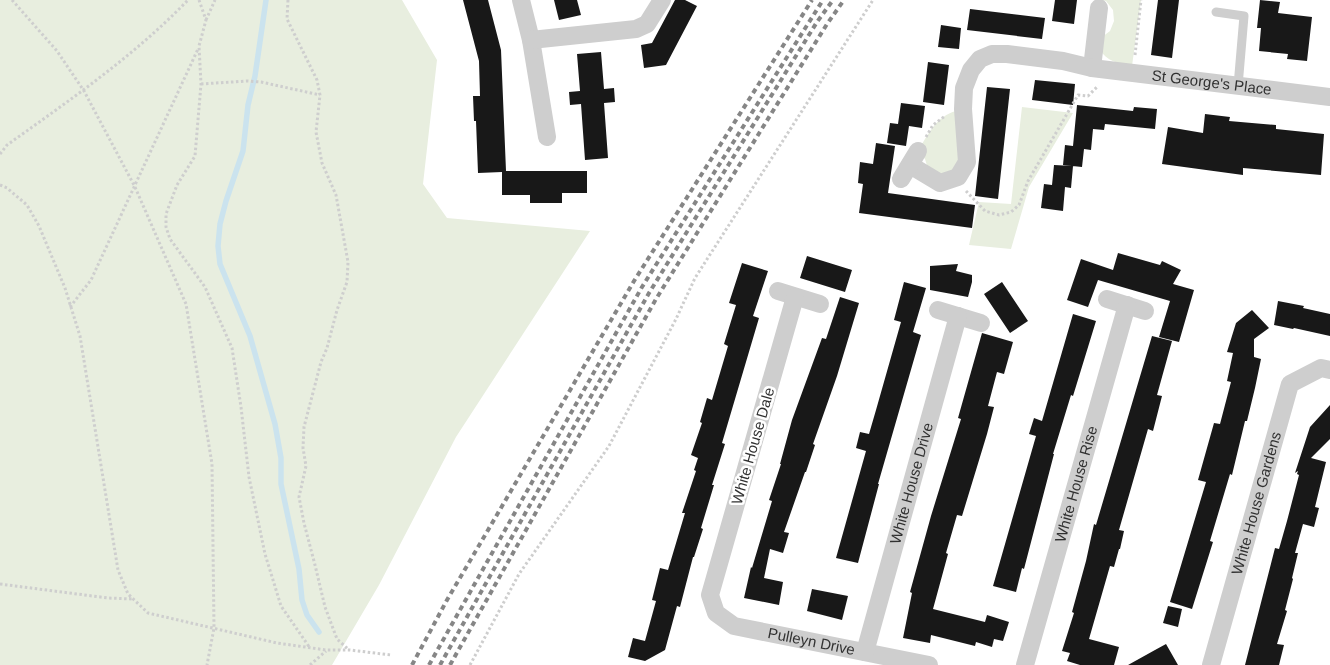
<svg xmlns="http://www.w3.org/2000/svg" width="1330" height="665" viewBox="0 0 1330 665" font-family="Helvetica,sans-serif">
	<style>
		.green { fill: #e8eedf }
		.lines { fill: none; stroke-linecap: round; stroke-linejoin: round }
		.stream { stroke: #cbe3ee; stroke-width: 5.5 }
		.building { fill: #181818 }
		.path { stroke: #cecece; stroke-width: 3; stroke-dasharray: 2.5 2.5; stroke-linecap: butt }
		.service { stroke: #cecece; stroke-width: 9 }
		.minor { stroke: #cecece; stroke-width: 18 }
		.rail { stroke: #868686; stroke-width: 4; stroke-dasharray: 5 4; stroke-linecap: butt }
		.labels { text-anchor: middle; stroke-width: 5; stroke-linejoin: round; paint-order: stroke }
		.street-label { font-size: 15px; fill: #313131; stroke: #fff }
	</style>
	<rect width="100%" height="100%" fill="#fff"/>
	<path class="green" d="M0 0H402L437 60 423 184 447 218 590 231 456 437 379 585 332 665H0Z
		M1100 0H1141L1132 66C1118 64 1107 61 1099 49L1102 37 1110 31 1114 21 1113 10 1106 1Z
		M1022 107 1073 113 1029 187 1011 249 969 245 979 202 1011 204Z
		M956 111 960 162 954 171 940 176 928 169 925 159 918 151C928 134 937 116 956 111Z"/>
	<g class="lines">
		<path class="stream" d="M266 0 255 76 248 105 243 151 226 201 220 224 218 246 220 264 250 336 275 424 281 458V484L299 569 302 600 307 615 319 632"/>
	</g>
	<path class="building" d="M463 0H488L501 50 506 171H587V193H562V203H530V195H502V172L478 173 476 121H474L473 96H480L479 61Z
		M554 0H577L581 15 559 20Z
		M675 0H685L697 6 666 65 644 68 641 45 652 43Z
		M1055 0H1077L1074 24 1052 21Z
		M1158 0H1179L1172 58 1151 55Z
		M1260 0 1280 2 1278 13 1312 17 1307 61 1287 59 1288 54 1259 51 1261 28H1257Z
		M970 9 1045 18 1042 39 967 30Z
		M941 25 961 28 959 49 938 47Z
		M601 52 604 89 614 88 615 102 604 103 608 158 585 160 581 104 570 105 569 92 580 91 577 54Z
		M928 62 949 65 944 105 923 102Z
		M1035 80 1075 84 1073 105 1032 100Z
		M987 87 1010 89 998 199 975 196Z
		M901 103 925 106 922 128 909 126 906 146 887 143 890 123 898 124Z
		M1077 105 1133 111 1134 107 1157 109 1155 129 1105 124 1104 130 1093 129 1091 150 1084 149 1082 167 1063 165 1065 145 1073 146Z
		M1205 114 1230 117 1229 121 1276 125V129L1324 134 1321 175 1243 168V175L1162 164 1168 127 1203 133Z
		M876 143 895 146 888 193 975 205 972 228 859 213 863 184 858 183 860 162 873 164Z
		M1054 165 1073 166 1071 188 1065 187 1063 211 1041 208 1044 184 1052 185Z
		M1118 253 1160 265 1162 261 1181 270 1173 284 1194 290 1179 342 1159 337 1170 301 1098 280 1088 307 1067 300 1081 259 1113 270Z
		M807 256 852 270 845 292 800 278Z
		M742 263 768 271 753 316 759 318 722 443 725 444 712 485H714L701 528 703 529 694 557H693L680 607 677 606 665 650 645 661 628 657 633 638 645 641 656 601 652 600 660 568 668 570 685 513H682L696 471 694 470 698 458 691 455 702 423 700 422 707 398 712 400 728 346 724 344 736 305 729 303Z
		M958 264 956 271 972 275V282L968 297 930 290V266Z
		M904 282 926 288 913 332 921 335 878 484H879L858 563 836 558 866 451 856 448 860 432 869 434 876 410 901 322 894 320Z
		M1002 282 1028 321 1010 333 984 294Z
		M840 297 859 303 837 376 813 444 815 445 806 472H805L784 532 789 533 783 553 770 549 764 578 783 582 779 605 744 598 751 567 752 568 772 501 769 500 781 464H780L792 420 822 338 826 339Z
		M1278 301 1304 306 1303 308 1330 314V336L1294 328 1293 329 1274 325Z
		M1252 310 1269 328 1254 339V357L1261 359 1255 388 1247 421H1245L1232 475 1230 474 1210 541 1213 542 1192 609 1170 602 1206 482 1198 480 1214 423 1220 424 1231 382 1227 381 1233 353 1227 352 1236 323Z
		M1073 314 1096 321 1073 396 1071 395 1053 454H1054L1024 569 1022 568 1016 592 993 586 1036 436 1029 434 1034 418 1042 421Z
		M982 333 1013 342 1004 374 997 372 988 406 994 407 987 434 962 516 957 515 946 553 948 554 933 609 985 622 987 615 1009 622 1003 641 994 639 992 647 976 642 975 646 931 635 930 643 903 638 912 593 910 592 931 516 961 419 958 418Z
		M1152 336 1172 341 1157 395 1162 396 1153 431 1148 429 1119 530 1124 531 1120 549H1119L1114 567 1110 566 1089 639 1119 647 1114 665H1080L1067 661 1070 653 1062 651 1074 613 1072 612 1086 561 1094 524 1096 525Z
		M1330 405V439L1311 458 1326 462 1315 507 1319 508 1314 527 1303 524 1295 553H1298L1292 578 1293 579 1285 610 1287 611 1277 644 1284 645 1279 665H1245L1275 548 1279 549 1287 521 1299 475 1297 474 1298 471 1295 473 1310 427Z
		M812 589 848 596 842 620 807 611Z
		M1168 606 1182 609 1178 627 1163 623Z
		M1166 644 1178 665H1128L1155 650Z"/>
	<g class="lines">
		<path class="path" d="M12 0 57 51 84 91 135 187 186 304 212 464 214 628 207 665
			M199 0 206 20 199 46 201 84 195 156 177 185 166 214V227L170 239 205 287 232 348 241 407 249 477 265 554 281 606 310 648
			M288 0 287 19 317 80 320 95 316 132 322 163 336 195 348 262 347 282 337 310 327 348 321 362 304 427 303 448 306 466 299 497 304 523 315 565 325 607 337 639 349 650
			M206 20 215 0
			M1135 55 1141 0
			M201 84 247 81 261 82 320 95
			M926 137 933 125 945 116
			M0 154 7 145C70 100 134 56 188 0
			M0 185 7 188 27 205 39 226 65 288 80 336 118 570 128 594 148 613 277 643 326 650H350L391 655
			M966 191 985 211 999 215 1011 212 1019 205 1028 181 1078 95 1088 96 1098 86
			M70 307 91 280 198 49
			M0 584 108 598 133 599
			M310 665 326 651
			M470 665 519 574 609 446 676 319 695 278 873 0"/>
		<path class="service" d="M1216 12 1244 16 1238 86"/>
		<g class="minor">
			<path d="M521 0 531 40 547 137"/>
			<path d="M531 40 636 29 647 24 662 0"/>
			<path d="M1092 68 1099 8"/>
			<path id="s1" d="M910 165 940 183 958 177 967 162 963 109 964 88 971 70 980 59 992 54H1007L1063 61 1092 68 1330 97"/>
			<path d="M901 179 918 151"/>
			<path d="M778 291 820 304"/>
			<path id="s2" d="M795 297 710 595 716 613 734 626 929 665"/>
			<path d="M1107 299 1145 311"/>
			<path d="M938 310 981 323"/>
			<path id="s3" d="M865 652 958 316"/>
			<path id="s4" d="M1025 665 1127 305"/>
			<path id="s5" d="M1211 665 1290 384 1321 368 1330 370"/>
		</g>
		<path class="rail" d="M412 665 447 600 634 281 812 0
			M429 665 642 287 823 0
			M440 665 649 293 817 22 833 0
			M450 665 656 299 827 24 844 0"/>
	</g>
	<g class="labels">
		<g class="street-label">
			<text dy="5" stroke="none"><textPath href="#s1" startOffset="414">St George's Place</textPath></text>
			<text transform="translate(753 446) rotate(-74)" y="5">White House Dale</text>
			<text dy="5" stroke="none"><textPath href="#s3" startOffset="175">White House Drive</textPath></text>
			<text dy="5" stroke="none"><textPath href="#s4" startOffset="188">White House Rise</textPath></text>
			<text dy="5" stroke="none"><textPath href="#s5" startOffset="168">White House Gardens</textPath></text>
			<text dy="5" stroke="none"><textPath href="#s2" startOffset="430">Pulleyn Drive</textPath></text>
		</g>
	</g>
</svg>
